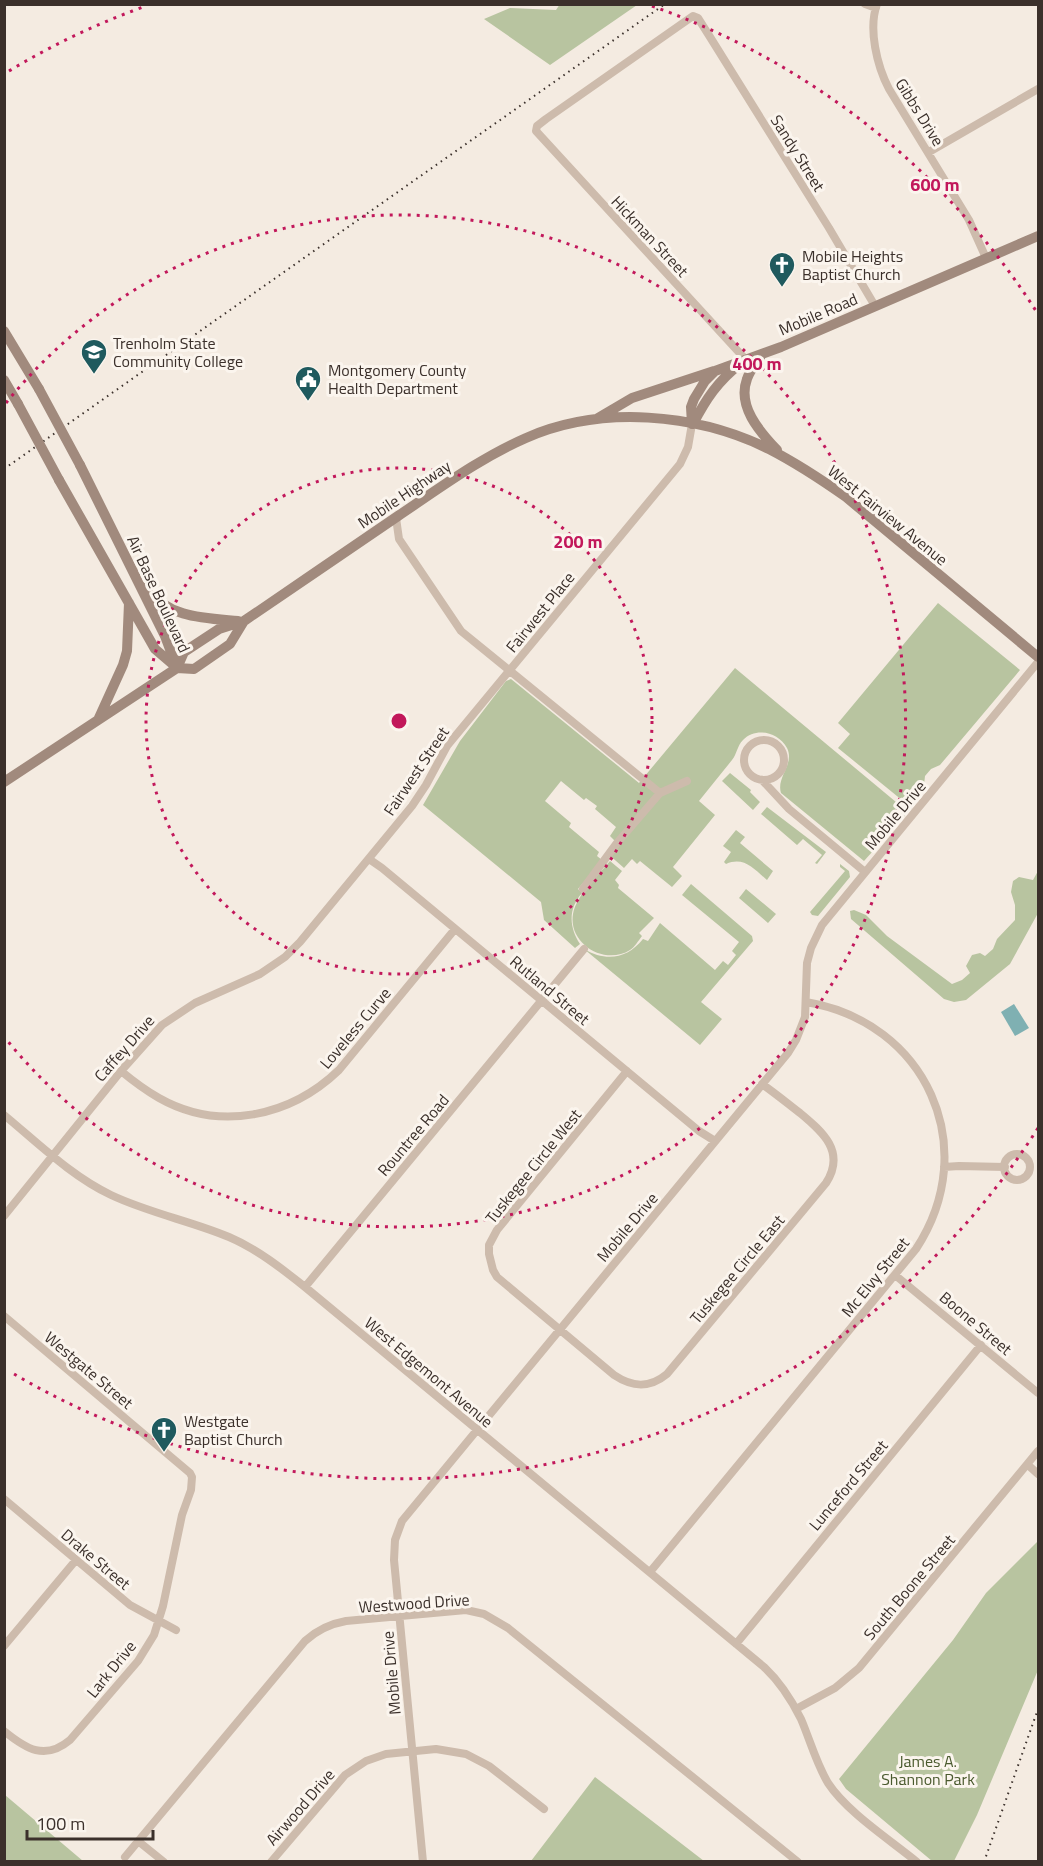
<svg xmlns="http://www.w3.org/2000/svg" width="1043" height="1866" viewBox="0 0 1043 1866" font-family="'Titillium Web',sans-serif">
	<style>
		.green { fill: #b8c4a0 }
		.water { fill: #7fb0b2 }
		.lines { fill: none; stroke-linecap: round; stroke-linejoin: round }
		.street { stroke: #cdbbac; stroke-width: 8 }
		.secondary { stroke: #a18a7d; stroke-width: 10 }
		.rail { stroke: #3b302b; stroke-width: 2; stroke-dasharray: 1.5 4.5; stroke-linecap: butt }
		.secondary-bridge { stroke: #a18a7d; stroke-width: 10 }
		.ring { fill: none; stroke: #c2185b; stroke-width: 3; stroke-dasharray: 3 6 }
		.labels { text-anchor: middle; stroke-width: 6; stroke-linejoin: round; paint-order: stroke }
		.street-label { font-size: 16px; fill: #3b302b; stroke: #fbf5ee }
		.poi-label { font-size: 16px; fill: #3b302b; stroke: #fbf5ee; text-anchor: start }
		.park-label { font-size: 16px; fill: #4a5a2e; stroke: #fbf5ee }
		.centre { fill: #c2185b; stroke: #fbf5ee; stroke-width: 3 }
		.ring-label { font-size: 18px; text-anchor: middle; font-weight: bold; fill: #c2185b; stroke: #fbf5ee; stroke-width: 6; stroke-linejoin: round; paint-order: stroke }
	</style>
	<rect width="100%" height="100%" fill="#f4ebe1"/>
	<path class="green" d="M560 4H637V5L550 65 484 19 510 8 556 10Z
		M938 603 1020 670 940 765 931 769 925 776 924 785 908 805 838 748 850 734 838 723Z
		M735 668 908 812 864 861 781 793C776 777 795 764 787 748 778 732 756 727 743 740 737 746 737 754 732 760 721 774 710 787 699 801L715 815 673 867 682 876 672 887 640 861 637 864 632 859 624 868 607 853 617 843 610 836 616 827 595 809 597 806 586 798 584 800 561 781 545 801 571 823 569 827 599 852 597 856 602 860 578 889 582 893C568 909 569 927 580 944L575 948 544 920 541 902 423 805 460 741 506 681 511 679 639 783Z
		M730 773 751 790 750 792 760 802 753 810 722 781Z
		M767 807 826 852 817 864 815 863 822 855 803 839 797 845 761 814Z
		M736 830 745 837 740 843 773 871 767 880C754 869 744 856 726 864L724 862 731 852 723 846Z
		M610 861 622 871 615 880 619 885 618 888 654 918 639 933 642 936C638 941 635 947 630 950 605 966 568 944 573 914 577 894 598 876 610 861Z
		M840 864 849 871 850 877 818 916 812 915 810 912 845 871 840 867Z
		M1038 871V913L1010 964 966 1000 954 1002 944 999 851 919 850 911 854 910 866 915 887 936 952 984 962 980 970 973 966 966 972 955 980 953 985 956 993 949 997 939 1015 920V905L1011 892 1013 881 1019 877 1033 880Z
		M691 884 752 936 753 941 701 1002 722 1019 700 1045 584 949C606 962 627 959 643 939L648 941 660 923 715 970 723 961 728 965 736 955 732 951 739 942 682 895Z
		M746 889 776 914 768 923 739 898Z
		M1038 1541V1670L977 1815 954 1861H932L846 1789 839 1779 953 1640 986 1593Z
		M595 1777 704 1861H531Z
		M5 1795 83 1861H5Z"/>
	<path class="water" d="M1014 1004 1029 1028 1015 1036 1001 1012Z"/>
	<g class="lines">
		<path class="street" d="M865 4 876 8
			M877 4C868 29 877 66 889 89L969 220 986 258
			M929 152 1038 89
			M747 361 536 131 537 126 546 119 693 16 698 18 710 37 829 228 875 306
			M396 518 399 539 461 631 660 793
			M744 760a20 20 0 1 1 40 0a20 20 0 1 1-40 0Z
			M762 780 789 809 865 872
			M369 859 382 868 699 1131 715 1141
			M583 889 617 843 660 793 687 781
			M121 1071C133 1081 145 1090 159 1098 219 1132 290 1117 339 1070L455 929
			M627 1071 497 1230 489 1245V1254L493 1270 497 1277 614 1375C632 1387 649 1389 667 1374L826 1183C846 1152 823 1132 800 1113 787 1103 775 1093 762 1084
			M4 1115C38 1143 71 1176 111 1195 149 1213 191 1221 229 1237 257 1249 281 1268 305 1287L764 1667C780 1682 791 1699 801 1719 810 1740 816 1763 828 1783 847 1812 889 1839 917 1862
			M1004 1167a13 13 0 1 1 26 0a13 13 0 1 1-26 0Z
			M944 1167 959 1166 1005 1167
			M4 1216 121 1071 162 1025 195 1003 260 974 285 957 300 942 412 806 426 785 447 746 680 464 688 447 692 424
			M895 1275 1038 1393
			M305 1287 584 949
			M4 1316 190 1473 192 1477 191 1490 182 1515 163 1606 154 1635 138 1661 70 1740C45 1761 26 1749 4 1731
			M1028 1465 1038 1474
			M4 1499 130 1605 176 1630
			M650 1572 916 1249C983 1147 926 1022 806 1002
			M736 1644 981 1345
			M4 1646 76 1560
			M796 1709 835 1688 859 1668 1038 1451
			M138 1841 164 1862
			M125 1857 305 1641C317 1630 329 1624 346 1621L466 1610 484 1614 508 1628 798 1862
			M271 1862 345 1775 366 1761 386 1754 436 1749 466 1754 489 1766 544 1809
			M423 1862 394 1560 395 1540 402 1521 788 1053 796 1040 805 1017 807 963 811 948 822 925 1038 662"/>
		<path class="secondary" d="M4 331 39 389
			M762 354C757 362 750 370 747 379 737 406 759 431 777 450
			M4 380 18 404
			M598 418 632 398 714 371
			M692 424 691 407 694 399 705 381 715 371 781 347 1038 236
			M693 424C706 399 718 381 740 364
			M80 465 165 636 177 668
			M59 480 155 649 176 667
			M146 588C168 618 204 618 238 621
			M177 668 194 669 230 644 244 621
			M98 720 123 665 127 651 129 603
			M4 782 177 668 184 652 219 629 244 621C295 586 347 551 398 516 440 488 480 458 526 438 601 405 696 413 769 449 796 463 822 480 846 497L1038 657"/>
		<path class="rail" d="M4 469 665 4
			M984 1862 1038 1709"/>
		<path class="secondary-bridge" d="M39 389 80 465
			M18 404 59 480"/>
	</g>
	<g class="ring">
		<circle cx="399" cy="721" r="253"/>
		<path d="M6 403A506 506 0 1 1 6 1039"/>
		<path d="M1038 1128A758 758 0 0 1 9 1371M9 71A758 758 0 0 1 146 6M652 6A758 758 0 0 1 1038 314"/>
	</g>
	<defs>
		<g id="church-pin" transform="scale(1.35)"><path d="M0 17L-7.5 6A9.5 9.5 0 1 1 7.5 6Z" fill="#1f5a5e" stroke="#fbf5ee"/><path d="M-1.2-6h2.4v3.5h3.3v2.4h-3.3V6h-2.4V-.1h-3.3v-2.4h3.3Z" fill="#fff"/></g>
		<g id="university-pin" transform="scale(1.35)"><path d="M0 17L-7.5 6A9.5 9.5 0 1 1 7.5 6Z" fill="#1f5a5e" stroke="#fbf5ee"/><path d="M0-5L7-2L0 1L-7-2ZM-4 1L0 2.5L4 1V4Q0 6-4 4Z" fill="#fff"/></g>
		<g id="civic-pin" transform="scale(1.35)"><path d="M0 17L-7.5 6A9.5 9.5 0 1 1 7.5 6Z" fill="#1f5a5e" stroke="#fbf5ee"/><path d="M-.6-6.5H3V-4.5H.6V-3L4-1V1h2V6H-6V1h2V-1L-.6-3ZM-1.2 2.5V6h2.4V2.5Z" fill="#fff"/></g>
	</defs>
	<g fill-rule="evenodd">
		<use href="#church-pin" x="782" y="265"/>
		<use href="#university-pin" x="94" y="352"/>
		<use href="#civic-pin" x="308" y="379"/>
		<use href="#church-pin" x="164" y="1430"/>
	</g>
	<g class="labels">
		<g class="street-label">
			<text transform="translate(920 112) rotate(58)" y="6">Gibbs Drive</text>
			<text transform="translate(798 153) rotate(58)" y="6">Sandy Street</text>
			<text transform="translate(650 236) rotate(47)" y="6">Hickman Street</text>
			<text transform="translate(818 314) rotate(-23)" y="6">Mobile Road</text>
			<text transform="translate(404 494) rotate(-34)" y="6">Mobile Highway</text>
			<text transform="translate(888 515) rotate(39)" y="6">West Fairview Avenue</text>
			<text transform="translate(159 594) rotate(65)" y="6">Air Base Boulevard</text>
			<text transform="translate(540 612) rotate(-51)" y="6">Fairwest Place</text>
			<text transform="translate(416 771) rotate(-56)" y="6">Fairwest Street</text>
			<text transform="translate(895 815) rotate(-50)" y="6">Mobile Drive</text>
			<text transform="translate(550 990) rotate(40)" y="6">Rutland Street</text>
			<text transform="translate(355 1028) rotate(-50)" y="6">Loveless Curve</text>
			<text transform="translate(124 1048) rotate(-49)" y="6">Caffey Drive</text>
			<text transform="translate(413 1135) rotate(-50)" y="6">Rountree Road</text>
			<text transform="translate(533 1166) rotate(-51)" y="6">Tuskegee Circle West</text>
			<text transform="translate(627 1227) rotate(-50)" y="6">Mobile Drive</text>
			<text transform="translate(737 1269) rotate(-50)" y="6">Tuskegee Circle East</text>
			<text transform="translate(875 1277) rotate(-51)" y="6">Mc Elvy Street</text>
			<text transform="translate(976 1323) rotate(40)" y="6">Boone Street</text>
			<text transform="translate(89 1370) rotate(40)" y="6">Westgate Street</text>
			<text transform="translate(429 1372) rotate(40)" y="6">West Edgemont Avenue</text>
			<text transform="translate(848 1485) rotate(-50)" y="6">Lunceford Street</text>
			<text transform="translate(96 1559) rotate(40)" y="6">Drake Street</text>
			<text transform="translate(909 1587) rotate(-50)" y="6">South Boone Street</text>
			<text transform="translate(414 1603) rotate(-4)" y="6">Westwood Drive</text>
			<text transform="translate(111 1669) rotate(-51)" y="6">Lark Drive</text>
			<text transform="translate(391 1673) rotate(-95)" y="6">Mobile Drive</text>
			<text transform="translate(300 1807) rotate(-49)" y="6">Airwood Drive</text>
		</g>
		<g class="poi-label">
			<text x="802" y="262">Mobile Heights<tspan x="802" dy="18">Baptist Church</tspan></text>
			<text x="113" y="349">Trenholm State<tspan x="113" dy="18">Community College</tspan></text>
			<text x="328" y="376">Montgomery County<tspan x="328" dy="18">Health Department</tspan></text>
			<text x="184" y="1427">Westgate<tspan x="184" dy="18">Baptist Church</tspan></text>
		</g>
		<g class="park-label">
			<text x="928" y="1767">James A.<tspan x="928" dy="18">Shannon Park</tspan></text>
		</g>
	</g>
	<circle cx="399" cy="721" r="9" class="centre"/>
	<g class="ring-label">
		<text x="935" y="191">600 m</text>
		<text x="757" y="370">400 m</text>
		<text x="578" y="548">200 m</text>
	</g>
	<rect width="1043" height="1866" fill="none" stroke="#3b302b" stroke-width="12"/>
	<path d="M27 1830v9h126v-9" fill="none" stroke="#3b302b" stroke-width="3"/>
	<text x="36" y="1830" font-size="18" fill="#3b302b" stroke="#fbf5ee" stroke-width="4.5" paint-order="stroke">100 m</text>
</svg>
